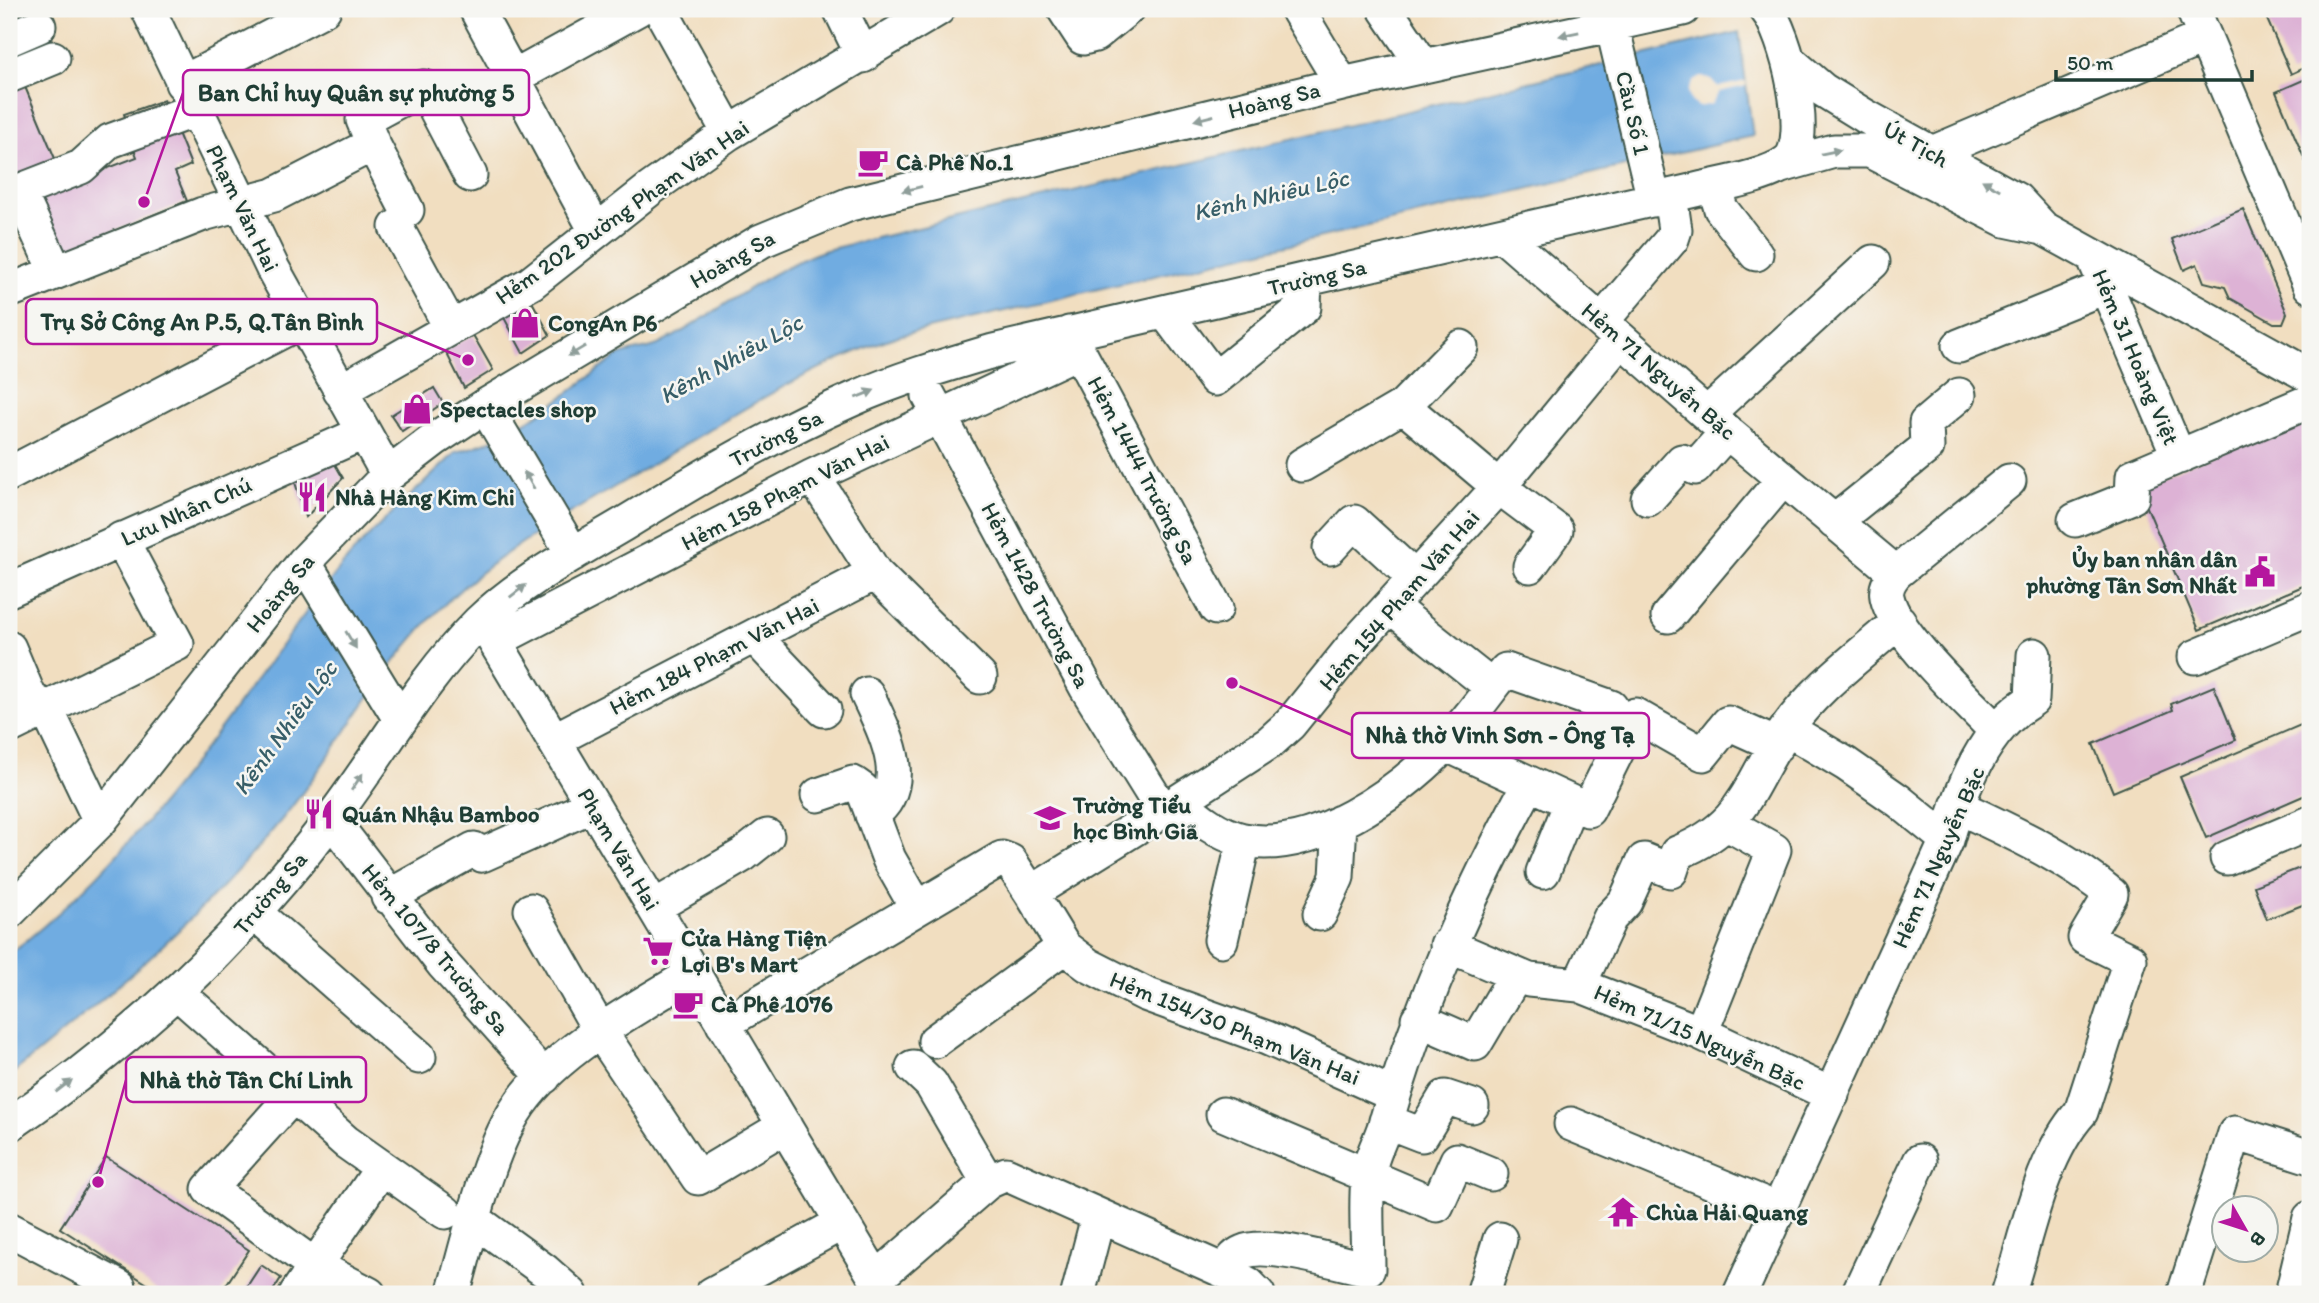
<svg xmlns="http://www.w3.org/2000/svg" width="2319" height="1303" viewBox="0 0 2319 1303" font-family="Itim,sans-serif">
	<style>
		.water { fill: #70ace1; stroke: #48748a; stroke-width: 2 }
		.pier { fill: #f1dec0 }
		.building { fill: #ddb2d5 }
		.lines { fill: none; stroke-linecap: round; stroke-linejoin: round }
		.minor-casing { stroke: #3e5549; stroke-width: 37 }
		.minor { stroke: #fff; stroke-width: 33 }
		.oneway { fill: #8f9e9a }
		.labels { text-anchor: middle; stroke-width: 5; stroke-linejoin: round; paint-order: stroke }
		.street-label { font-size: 23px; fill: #1f3d34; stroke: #f6f6f2 }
		.poi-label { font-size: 23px; font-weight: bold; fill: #1f3d34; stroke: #f6f6f2; text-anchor: start }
		.water-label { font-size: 24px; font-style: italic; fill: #375e68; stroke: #f6f6f2 }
		.leader { fill: none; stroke: #b5179e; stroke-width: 2.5 }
		.callout-dot { fill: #b5179e; stroke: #f6f6f2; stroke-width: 2.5 }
		.callout { fill: #f6f6f2; stroke: #b5179e; stroke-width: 2.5 }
		.callout-label { font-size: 24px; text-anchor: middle; font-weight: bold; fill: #1f3d34 }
	</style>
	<rect width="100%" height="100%" fill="#f6f6f2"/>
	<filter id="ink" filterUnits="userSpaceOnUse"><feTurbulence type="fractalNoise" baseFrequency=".0143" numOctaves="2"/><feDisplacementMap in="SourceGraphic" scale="14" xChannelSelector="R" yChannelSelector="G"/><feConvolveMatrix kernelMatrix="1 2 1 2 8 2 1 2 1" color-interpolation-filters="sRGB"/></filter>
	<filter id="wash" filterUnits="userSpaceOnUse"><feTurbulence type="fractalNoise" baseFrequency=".00686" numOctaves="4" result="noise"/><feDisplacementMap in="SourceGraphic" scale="28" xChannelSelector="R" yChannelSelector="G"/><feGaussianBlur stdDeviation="1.57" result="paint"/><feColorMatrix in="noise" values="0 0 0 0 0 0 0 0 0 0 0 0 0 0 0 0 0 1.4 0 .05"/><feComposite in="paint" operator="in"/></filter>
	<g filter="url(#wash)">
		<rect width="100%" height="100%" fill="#f1dec0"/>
		<path class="water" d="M1739 32 1753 136 898 336C803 368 723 422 638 473 573 512 501 549 447 602 381 665 340 748 283 818 202 917 108 997 9 1076V954C145 851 233 705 336 573 368 532 419 489 456 452 517 438 566 393 615 358 628 349 647 351 660 344 718 314 764 271 826 250Z"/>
		<path class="pier" d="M1701 77 1711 79 1718 87 1746 81V86L1719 92 1712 104 1698 107 1691 101 1688 91 1692 82Z"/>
		<g id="blocks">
			<path class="building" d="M2285 9H2310V65L2291 74 2266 17Z
				M2310 77V172L2276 92Z
				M23 82 56 161 11 179 9 88Z
				M164 100 170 112 129 128 124 114Z
				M174 123 191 165 175 172 187 201 54 256 28 199 137 157 130 138Z
				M2243 209 2287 313 2283 323H2274L2230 298 2225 287 2204 282 2197 264 2184 270 2172 239Z
				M529 296 550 335 523 353 501 312Z
				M473 335 493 370 464 388 445 350Z
				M434 388 443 403 402 431 391 415Z
				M2302 416 2310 420V583L2199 630 2138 486Z
				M332 459 343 478 306 517 293 476Z
				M2214 686 2236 740 2113 792 2093 744 2173 710 2171 704Z
				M2310 721V793L2206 838 2180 777Z
				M2310 864V902L2267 919 2254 886Z
				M106 1157 249 1250 220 1294H163L60 1228Z
				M261 1265 281 1278 271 1294H242Z"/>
		</g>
	</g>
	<g filter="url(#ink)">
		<use href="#blocks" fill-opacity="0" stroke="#3e5549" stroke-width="2"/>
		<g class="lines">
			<g class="minor-casing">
				<path id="minor" d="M148 9 273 269 388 475
					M476 9 596 231
					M660 9 729 133
					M840 9 863 56
					M1064 9 1083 38 1095 35 1127 9
					M1297 9 1342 84
					M1385 9 1423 65
					M2193 9 2310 286
					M1612 25 1654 200
					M9 39 39 26
					M1788 60 1823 90 1865 116 2017 200 2043 228 2310 376
					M9 76 53 58
					M513 78 638 9
					M182 83 324 9
					M373 144 407 210
					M1932 153 2205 37
					M1781 166 1834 151H1870L2005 220 2043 228
					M1714 186 1721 209 1756 254
					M19 192 56 272
					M9 195 81 167 110 141 195 110
					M396 227 451 328
					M1502 235 1727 432 1896 573C1890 580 1885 587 1887 597 1895 635 1968 701 1996 731
					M2093 256 2179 457
					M9 291 203 214 274 195 373 144 363 120 424 87 470 175
					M1165 312 1215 379 1304 307 1305 280
					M1602 321 1672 239 1675 230 1670 196
					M1069 333 1216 608
					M1959 346 2105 287
					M340 391 531 283 650 189 729 133 938 9
					M929 396 1086 687 1163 811
					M485 406 573 554
					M1403 406 1461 347
					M1707 414 1873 262
					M1302 465 1403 406 1499 487 1556 530 1530 566
					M9 474 302 321
					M813 476 875 573 980 677
					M1648 499 1682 461 1695 468 1727 432
					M2075 520 2132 497 2133 476 2310 401
					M1834 522 1927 447 1926 423 1959 395
					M1330 548 1354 522 1415 578
					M304 562 400 719
					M1896 573 2009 481
					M9 590 363 433
					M1390 606 1492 687
					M1668 616 1783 479
					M482 620 885 1294
					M754 636 824 710
					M495 641 813 476 1079 351
					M9 648 30 698 46 708 100 821
					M2195 657 2310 608
					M867 694C884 731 914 784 872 815
					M9 727 177 644 121 539
					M1787 729 1846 764 1899 801 1947 840
					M554 740 875 573
					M1445 744 1588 810 1635 715 1703 754 1728 723 1777 745
					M818 795 853 783 863 790 889 859 917 908
					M1179 801C1198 818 1218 834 1243 840 1314 854 1398 793 1445 745 1467 722 1486 694 1506 670L1611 707
					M1957 806C2009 831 2066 856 2111 894L2085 938 2130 960 2081 1112C2041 1156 2027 1235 2009 1291
					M331 819 443 964 544 1077
					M2227 858 2310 823
					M1543 872 1571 803
					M1031 893 1064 947 1088 965 1145 994 1267 1038 1392 1094
					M388 897 474 849 482 855 593 805
					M654 907 743 855 767 836
					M531 910 600 1031 698 1178 785 1126
					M9 912 100 821 304 562 388 475 435 439 485 406 761 241 850 204 1342 84 1683 9
					M255 913 419 1057
					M1320 914 1337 877 1340 822
					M1221 940 1244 840
					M1447 945 1529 980 1579 985 1701 1033 1832 1095
					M1579 985 1610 918 1625 902 1644 860 1671 871 1677 853C1748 825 1747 784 1787 728 1816 687 1861 655 1899 621
					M178 993 346 1142 445 1212
					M1418 1019 1475 1044 1516 975
					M723 1024 1002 858 1010 861 1031 893 1179 801 1270 742 1290 724 1353 646 1499 487 1621 339
					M1701 1033 1774 850 1726 823
					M935 1041 1064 947
					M913 1067 931 1084 988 1182
					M292 1097 209 1189 314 1265 369 1294
					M1223 1114 1437 1205 1457 1160 1491 1174
					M1386 1121 1422 1135 1445 1097 1472 1106
					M1571 1124 1777 1209
					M9 1125C138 1036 233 947 329 822 380 756 419 682 479 622 520 582 573 554 622 525 697 479 773 434 853 399 898 379 946 365 993 351L1695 190C1720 184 1768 177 1788 161 1813 140 1786 32 1766 9
					M475 1220 545 1271 571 1294
					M9 1229 119 1287 114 1294
					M1226 1272C1230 1263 1233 1256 1243 1252 1267 1241 1340 1263 1368 1269 1368 1239 1365 1207 1368 1178 1369 1159 1381 1140 1386 1122 1422 998 1468 897 1529 784
					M876 1279 988 1182 1006 1174 1226 1272 1248 1284 1258 1294
					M296 1294 381 1169
					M453 1294C469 1240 485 1161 514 1113 551 1052 634 1010 694 973
					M712 1294 842 1223
					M1078 1294 1098 1217
					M1483 1294 1500 1239
					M1740 1294 1947 840C1961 789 1984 728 2032 700L2034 655
					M1858 1294 1920 1161
					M2184 1294 2235 1133 2310 1157
					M2292 1294 2310 1218"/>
			</g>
			<use href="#minor" class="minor"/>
		</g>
		<defs><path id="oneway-solid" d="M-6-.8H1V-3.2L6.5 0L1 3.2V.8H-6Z" transform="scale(1.75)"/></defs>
		<g class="oneway">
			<use href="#oneway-solid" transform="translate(1569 34) rotate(168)"/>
			<use href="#oneway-solid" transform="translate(1204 118) rotate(166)"/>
			<use href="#oneway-solid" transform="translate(1831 152) rotate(-12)"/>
			<use href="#oneway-solid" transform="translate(1991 185) rotate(-151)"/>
			<use href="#oneway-solid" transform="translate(912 189) rotate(166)"/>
			<use href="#oneway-solid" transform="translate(577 351) rotate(149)"/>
			<use href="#oneway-solid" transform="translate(865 394) rotate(-22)"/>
			<use href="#oneway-solid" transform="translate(529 480) rotate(-121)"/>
			<use href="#oneway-solid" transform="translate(518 591) rotate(-38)"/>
			<use href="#oneway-solid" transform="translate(351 640) rotate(59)"/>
			<use href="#oneway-solid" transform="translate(357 782) rotate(-56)"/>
			<use href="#oneway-solid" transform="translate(64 1086) rotate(-37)"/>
		</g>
	</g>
	<defs>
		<g id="cafe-bare" transform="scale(2.415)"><path d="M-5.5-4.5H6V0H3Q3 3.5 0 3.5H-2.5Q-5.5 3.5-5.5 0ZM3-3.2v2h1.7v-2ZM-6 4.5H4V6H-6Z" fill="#b5179e" stroke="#f6f6f2" stroke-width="2.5" paint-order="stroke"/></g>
		<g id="shop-bare" transform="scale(2.415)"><path d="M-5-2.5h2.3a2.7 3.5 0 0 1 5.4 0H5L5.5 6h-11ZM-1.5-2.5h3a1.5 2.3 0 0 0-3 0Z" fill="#b5179e" stroke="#f6f6f2" stroke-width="2.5" paint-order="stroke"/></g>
		<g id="restaurant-bare" transform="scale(2.415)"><path d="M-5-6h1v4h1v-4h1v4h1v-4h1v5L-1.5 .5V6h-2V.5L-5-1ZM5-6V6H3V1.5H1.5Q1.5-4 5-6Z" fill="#b5179e" stroke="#f6f6f2" stroke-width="2.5" paint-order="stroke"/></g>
		<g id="civic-bare" transform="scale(2.415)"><path d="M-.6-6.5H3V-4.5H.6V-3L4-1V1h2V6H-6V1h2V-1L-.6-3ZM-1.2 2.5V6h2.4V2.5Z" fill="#b5179e" stroke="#f6f6f2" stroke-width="2.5" paint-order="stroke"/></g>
		<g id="school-bare" transform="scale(2.415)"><path d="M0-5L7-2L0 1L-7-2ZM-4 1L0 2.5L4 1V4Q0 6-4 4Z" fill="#b5179e" stroke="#f6f6f2" stroke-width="2.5" paint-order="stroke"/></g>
		<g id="supermarket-bare" transform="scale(2.415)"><path d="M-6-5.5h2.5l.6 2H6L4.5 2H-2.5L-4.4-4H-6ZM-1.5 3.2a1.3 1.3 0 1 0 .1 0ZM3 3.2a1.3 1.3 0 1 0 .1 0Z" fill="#b5179e" stroke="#f6f6f2" stroke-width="2.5" paint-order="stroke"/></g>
		<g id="temple-bare" transform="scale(2.415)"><path d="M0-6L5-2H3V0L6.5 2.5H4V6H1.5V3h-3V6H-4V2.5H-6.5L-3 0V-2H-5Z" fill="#b5179e" stroke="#f6f6f2" stroke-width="2.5" paint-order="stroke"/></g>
	</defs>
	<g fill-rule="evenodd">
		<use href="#cafe-bare" x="873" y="162"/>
		<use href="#shop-bare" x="525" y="323"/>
		<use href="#shop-bare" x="417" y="409"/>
		<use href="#restaurant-bare" x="312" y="497"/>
		<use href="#civic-bare" x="2260" y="572"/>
		<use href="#restaurant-bare" x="319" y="814"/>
		<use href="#school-bare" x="1050" y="818"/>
		<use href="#supermarket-bare" x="658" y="951"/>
		<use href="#cafe-bare" x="688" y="1004"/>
		<use href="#temple-bare" x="1623" y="1212"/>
	</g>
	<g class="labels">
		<g class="street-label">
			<text transform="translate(1274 100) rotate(-14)" y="8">Hoàng Sa</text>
			<text transform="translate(1633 113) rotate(77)" y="8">Cầu Số 1</text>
			<text transform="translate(1916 144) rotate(29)" y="8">Út Tịch</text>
			<text transform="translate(243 208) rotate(64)" y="8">Phạm Văn Hai</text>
			<text transform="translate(622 212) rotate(-35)" y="8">Hẻm 202 Đường Phạm Văn Hai</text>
			<text transform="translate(732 259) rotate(-30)" y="8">Hoàng Sa</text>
			<text transform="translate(1317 277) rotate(-13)" y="8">Trường Sa</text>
			<text transform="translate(2136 357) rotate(67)" y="8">Hẻm 31 Hoàng Việt</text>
			<text transform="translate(1659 371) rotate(41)" y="8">Hẻm 71 Nguyễn Bặc</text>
			<text transform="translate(776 438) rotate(-27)" y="8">Trường Sa</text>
			<text transform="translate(1143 470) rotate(62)" y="8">Hẻm 1444 Trường Sa</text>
			<text transform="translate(785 492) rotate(-27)" y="8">Hẻm 158 Phạm Văn Hai</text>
			<text transform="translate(186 511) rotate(-24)" y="8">Lưu Nhân Chú</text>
			<text transform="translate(280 593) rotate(-51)" y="8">Hoàng Sa</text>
			<text transform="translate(1036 595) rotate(62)" y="8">Hẻm 1428 Trường Sa</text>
			<text transform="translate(1399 600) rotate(-49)" y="8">Hẻm 154 Phạm Văn Hai</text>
			<text transform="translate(714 656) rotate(-27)" y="8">Hẻm 184 Phạm Văn Hai</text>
			<text transform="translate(619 849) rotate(59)" y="8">Phạm Văn Hai</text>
			<text transform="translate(1938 857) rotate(-66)" y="8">Hẻm 71 Nguyễn Bặc</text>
			<text transform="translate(270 893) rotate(-50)" y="8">Trường Sa</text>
			<text transform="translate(436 949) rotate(50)" y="8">Hẻm 107/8 Trường Sa</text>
			<text transform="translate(1235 1028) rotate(22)" y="8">Hẻm 154/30 Phạm Văn Hai</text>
			<text transform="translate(1700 1037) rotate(24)" y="8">Hẻm 71/15 Nguyễn Bặc</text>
		</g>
		<g class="poi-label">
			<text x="896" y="170">Cà Phê No.1</text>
			<text x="548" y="331">CongAn P6</text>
			<text x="440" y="417">Spectacles shop</text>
			<text x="335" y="505">Nhà Hàng Kim Chi</text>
			<text x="2237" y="567" text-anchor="end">Ủy ban nhân dân<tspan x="2237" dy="26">phường Tân Sơn Nhất</tspan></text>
			<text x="1073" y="813">Trường Tiểu<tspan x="1073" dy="26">học Bình Giã</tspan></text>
			<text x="342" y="822">Quán Nhậu Bamboo</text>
			<text x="681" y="946">Cửa Hàng Tiện<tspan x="681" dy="26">Lợi B's Mart</tspan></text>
			<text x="711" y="1012">Cà Phê 1076</text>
			<text x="1646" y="1220">Chùa Hải Quang</text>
		</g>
		<g class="water-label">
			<text transform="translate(1271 195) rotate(-13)" y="8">Kênh Nhiêu Lộc</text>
			<text transform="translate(731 359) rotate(-29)" y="8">Kênh Nhiêu Lộc</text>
			<text transform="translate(285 728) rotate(-54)" y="8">Kênh Nhiêu Lộc</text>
		</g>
	</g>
	<path class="leader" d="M144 202L183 93M468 360L377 322M1232 683L1352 735M98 1182L126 1080"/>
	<g class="callout-dot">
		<circle cx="144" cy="202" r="7"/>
		<circle cx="468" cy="360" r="7"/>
		<circle cx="1232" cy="683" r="7"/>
		<circle cx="98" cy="1182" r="7"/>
	</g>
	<g class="callout">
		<rect x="183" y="70" width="346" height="45" rx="7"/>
		<rect x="26" y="299" width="351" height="45" rx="7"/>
		<rect x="1352" y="713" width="297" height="45" rx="7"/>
		<rect x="126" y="1057" width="240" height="45" rx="7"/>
	</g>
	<g class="callout-label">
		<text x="356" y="101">Ban Chỉ huy Quân sự phường 5</text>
		<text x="202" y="330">Trụ Sở Công An P.5, Q.Tân Bình</text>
		<text x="1500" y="743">Nhà thờ Vinh Sơn - Ông Tạ</text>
		<text x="246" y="1088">Nhà thờ Tân Chí Linh</text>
	</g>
	<rect width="2319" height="1303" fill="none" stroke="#f6f6f2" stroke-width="35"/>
	<g transform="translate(2245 1229) rotate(129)"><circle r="33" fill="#f6f6f2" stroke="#a0aca6" stroke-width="2"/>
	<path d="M0-5L12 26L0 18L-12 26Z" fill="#b5179e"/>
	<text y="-10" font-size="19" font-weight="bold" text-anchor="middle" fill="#1f3d34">B</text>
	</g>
	<path d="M2056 70v10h196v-10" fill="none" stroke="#1f3d34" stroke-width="3.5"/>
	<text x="2067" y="70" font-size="21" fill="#1f3d34" stroke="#f6f6f2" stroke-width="5" paint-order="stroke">50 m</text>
</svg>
